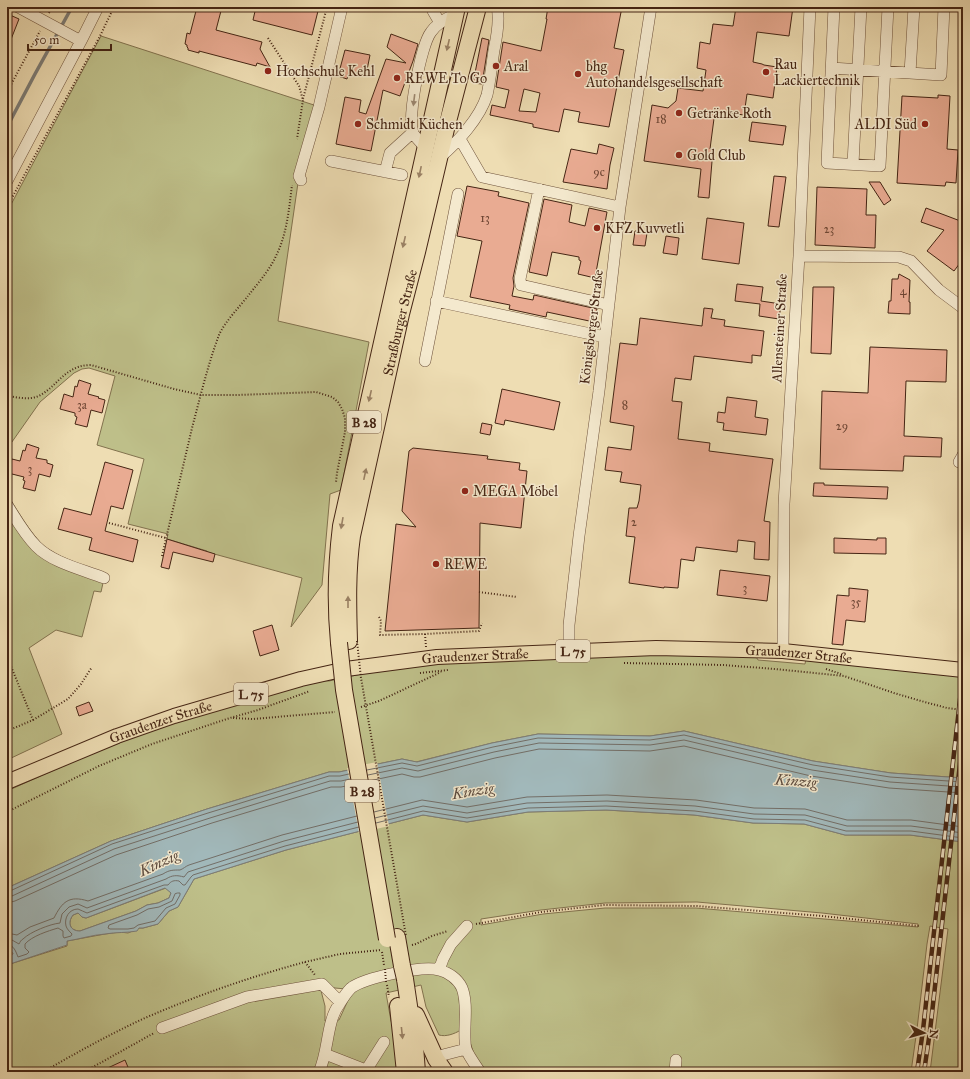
<svg xmlns="http://www.w3.org/2000/svg" width="970" height="1079" viewBox="0 0 970 1079" font-family="'IM FELL Great Primer',serif">
	<style>
		.green { fill: #bebf89; stroke: #82724e; fill-rule: evenodd }
		.water { fill: #a1b8ba; stroke: #7c7d78; fill-rule: evenodd }
		.pier { fill: #eeddb3 }
		.lines { fill: none; stroke-linecap: round; stroke-linejoin: round }
		.shore { stroke: #736e67; stroke-width: 1 }
		.stream { stroke: #7c7d78; stroke-width: 3.5 }
		.building { fill: #e9ab92; stroke: #452514; fill-rule: evenodd }
		.minor-casing { stroke: #6f533c; stroke-width: 12 }
		.major-casing { stroke: #452514; stroke-width: 16 }
		.highway-casing { stroke: #452514; stroke-width: 18 }
		.path { stroke: #452514; stroke-width: 2; stroke-dasharray: 1 2; stroke-linecap: butt }
		.minor { stroke: #f4e9ce; stroke-width: 11 }
		.major { stroke: #eeddb3; stroke-width: 14 }
		.highway { stroke: #eeddb3; stroke-width: 16 }
		.rail-casing { stroke: #452514; stroke-width: 4.5 }
		.rail { stroke: #f4e9ce; stroke-width: 3; stroke-dasharray: 9; stroke-linecap: butt }
		.highway-bridge-casing { stroke: #452514; stroke-width: 18; stroke-linecap: butt }
		.path-bridge { stroke: #452514; stroke-width: 2; stroke-dasharray: 1 2; stroke-linecap: butt }
		.highway-bridge { stroke: #eeddb3; stroke-width: 16 }
		.oneway { fill: #9a8164 }
		.oneway2 { fill: #9c8771 }
		.poi-dot { fill: #8f2418; stroke: #f4e9ce; stroke-width: 1.5 }
		.labels { text-anchor: middle; stroke-width: 3; stroke-linejoin: round; paint-order: stroke }
		.number-label { font-size: 12px; fill: #6e4634 }
		.shield { fill: #f4e9ce; stroke: #7a604c; stroke-width: 1 }
		.shield-label { font-size: 13px; font-weight: bold; fill: #452514 }
		.poi-label { font-size: 14px; fill: #452514; stroke: #f4e9ce; text-anchor: start }
		.street-label { font-size: 14px; fill: #452514; stroke: #f4e9ce }
		.water-label { font-size: 15px; font-style: italic; fill: #5c4a3e; stroke: #f4e9ce }
	</style>
	<rect width="100%" height="100%" fill="#eeddb3"/>
	<filter id="stains"><feTurbulence type="fractalNoise" baseFrequency=".005" numOctaves="4"/><feColorMatrix values="0 0 0 0 .2 0 0 0 0 .09 0 0 0 0 .02 0 0 0 .5 -.17"/></filter>
	<radialGradient id="worn" r=".72"><stop offset=".6" stop-color="#630" stop-opacity="0"/><stop offset="1" stop-color="#630" stop-opacity=".3"/></radialGradient>
	<path class="green" d="M101 36 317 106 299 176 278 321 369 342 341 490 330 494 322 585 291 627 302 578 207 552V551L167 539 168 534 128 524 144 459 97 445 115 376 89 368 82 369 74 373 40 402 7 449V212Z
		M7 494C16 508 34 540 48 549 65 560 86 566 105 574L101 592 94 591 82 637 56 630 29 648 62 734 7 760Z
		M610 654 755 655 758 660 805 664 806 658 963 676V778L891 773 813 761 684 731 650 736 538 734 492 743 416 762 402 759 339 772H329L207 809 111 841 7 888V791C53 770 100 750 147 732 203 712 262 697 319 680L329 681 366 673 436 664Z
		M606 810 694 815 753 823 804 824 845 835H910L963 842V1072H930L948 929 930 926 927 944 917 1029 911 1072H484L475 1057 470 1042 459 995 461 1030C454 1034 446 1037 439 1035L426 1007 421 985 386 993 391 1021 395 1029 399 1072H7V965L67 946V941L105 934 120 932 128 933 139 928H143L158 924 169 911 178 907 194 879 286 850 423 815 467 822 528 812ZM697 902 822 913 918 924V927L696 908H605L543 914 481 925V919L541 910 605 903ZM319 983 335 988 346 989 350 996 339 1020 325 1021V1006Z
		M166 888 171 893 169 898 158 903 147 905 136 911 80 931C70 931 67 923 73 915L78 913 82 917 86 918Z"/>
	<path class="water" d="M684 731 813 761 891 773 963 778V842L910 835H845L804 824 753 823 694 815 606 810 528 812 467 822 423 815 286 850 194 879 178 907 169 911 158 924 143 928H139L137 931C127 933 116 932 105 934 92 935 80 939 67 941V945L7 965V956L13 954V953L10 952 9 949 7 947V888L111 841 207 809 329 772H339L402 759 417 762 492 743 538 734 650 736ZM165 888 171 893 169 898 158 903 147 905 136 911 80 931C70 931 67 923 73 915L78 913 82 917 86 918Z"/>
	<path class="pier" d="M377 762 389 826 359 833 347 768Z"/>
	<g class="lines">
		<path class="shore" d="M367 770 402 763 417 766 493 747 538 738 650 740 684 735 813 765 890 777 963 782
			M368 775 402 768 418 771 494 752 539 743 650 745 684 740 812 770 890 782 963 787
			M369 781 402 774 414 777H420L495 758 539 749 650 751 684 746 811 776 889 788 963 793
			M374 812 422 800 467 807 527 797 607 795 696 800 754 808 805 809 847 820H911L963 827
			M375 818 423 806 467 813 527 803 607 801 695 806 754 814 805 815 847 826H911L963 833
			M376 823 423 811 467 818 528 808 606 806 695 811 754 819 805 820 846 831H911L963 838
			M7 892 10 891 112 844 208 813 329 776H340L349 774
			M178 893H180V895L175 904 166 908 155 921 138 925 134 928 128 929H110L108 928 109 925 137 915 148 909 159 907 172 901 175 894Z
			M7 897 12 896 114 849 210 818 330 781H341L350 779
			M7 903 15 901 116 855 212 823 331 787H341L351 785
			M7 933 17 935 30 927 54 918C62 902 69 895 88 901L163 874C169 870 173 870 180 870 183 869 186 866 189 865L282 835 357 816
			M7 939 12 940 19 944C20 942 21 940 23 939 30 932 50 924 60 923L62 914 69 907 78 904 87 908 166 879C172 875 177 875 184 877L188 872 191 871 284 841 358 822
			M7 944C14 945 16 952 18 957L27 954 29 952 25 948V944C32 936 48 931 58 928L63 931V936L64 938 71 936 72 934C69 931 67 929 66 926 64 918 69 909 78 909 81 910 84 912 87 913L164 885H168C171 881 174 880 179 881L183 885H185L191 877 193 875 285 846 359 827"/>
		<path class="stream" d="M7 127 35 74 72 7"/>
	</g>
	<path class="building" d="M197 7H222L216 30 262 42 260 49 270 67 257 63 256 66 199 51V53L188 50V48L187 47V45L185 44 187 33 190 34Z
		M256 7H319L312 35 253 20Z
		M548 7H622L614 48 624 50 609 127 578 122 580 112 564 109 559 132 533 127V124L490 115 492 105 505 108 509 90 496 87 503 42 541 51 547 19H546ZM524 89 540 93 536 112 519 111Z
		M736 7H793L789 36 757 32 753 62 762 64 764 65 777 67 773 98 747 94 744 115 715 111 710 149H713L709 198 698 197 701 169 644 161 652 105 668 108 676 101 678 88 703 91 706 70 697 68 700 42 710 44 713 24 733 26Z
		M10 15 19 19 8 47H7V22Z
		M391 34 418 44 413 61 400 96 383 90 371 151 336 144 345 97 361 100 359 112 366 114 386 59 406 63 387 47Z
		M482 38 489 40 482 84 473 83Z
		M345 50 370 55 366 75 349 72 347 79 338 76Z
		M938 95 950 96 947 149 958 150 956 183 946 182 945 186 897 183 902 96 938 98Z
		M752 122 786 126 783 145 749 141Z
		M599 144 614 148 610 165 607 189 563 182 571 149 597 154Z
		M774 176 786 177 779 227 768 226Z
		M869 182H880L891 200 884 205Z
		M467 186 499 192 498 196 529 203 513 278 514 286 512 296 533 300 534 295 597 309 594 322 547 312 546 317 509 309 510 305 470 297 482 241 457 236Z
		M817 187 867 189 866 215H876L875 248 815 245Z
		M544 199 572 205 569 222 585 226 589 208 607 212 595 278 578 274 581 261 579 260V257L552 252 547 276 529 272Z
		M926 208 963 222V259L954 271 927 251 944 230 921 222Z
		M707 218 744 223 739 264 702 259Z
		M635 231 647 233 645 246 633 245Z
		M666 236 679 238 677 255 663 253Z
		M899 274 910 280 909 302H910V314L888 313 889 301H891L892 279H898Z
		M737 284 763 287 761 301 781 304 779 319 759 316 760 304 735 301Z
		M813 287H834L831 354 811 353Z
		M704 308 713 309 711 318 725 320 724 326 764 331 761 356 752 355V363L694 356 691 380 675 378 672 401 682 402 678 439 710 443 709 451 773 459 764 521 770 522 769 560 754 559 755 542 738 540 737 552 696 547 694 561 681 559 678 588 664 587V588L629 583 635 537 626 536 629 508H637L639 501 641 485 620 482 622 472 605 470 608 447 631 450 634 426 610 422 620 343 637 345 640 318 702 326Z
		M870 347 947 350 946 382 906 381 904 436 942 438 941 457 904 456 903 471 820 469 822 391 868 393Z
		M79 380 91 384 88 394 99 397 98 398 105 400 102 413 91 410 87 427 75 424 77 417 75 416V413L60 409 64 394 73 397 75 386 77 387Z
		M502 389 560 402 554 430 505 420 504 425 495 423Z
		M727 397 757 401 755 417 768 419 766 435 723 430 724 423 717 422 718 412 725 413Z
		M482 423 492 425 490 435 480 433Z
		M27 444 39 448 36 458 47 460V463L53 465 50 477 39 474 35 491 23 488 25 481 23 480 24 477 8 473 12 459 20 461 23 450 25 451Z
		M413 448 488 456 487 459 520 463 519 470 527 471 521 528 480 523 479 628 385 631 396 524 416 527 402 511 409 451Z
		M105 462 133 470 123 509 111 506 105 531 138 540 133 562 89 550 92 538 58 529 64 508 91 515Z
		M814 483H824V485L888 487 887 499 813 496Z
		M834 538 877 540V538H886V554L834 553Z
		M167 539 215 554 213 562 173 552 169 569 161 567Z
		M720 570 770 576 767 601 717 595Z
		M849 588 868 590 865 622 846 620 843 645 832 644 837 595 849 596Z
		M272 625 279 650 260 656 253 631Z
		M89 702 93 711 79 716 76 707Z
		M125 1060 130 1072H99Z"/>
	<g class="lines">
		<g class="minor-casing">
			<path id="minor" d="M18 7 81 41
				M434 7 433 11 440 23
				M834 7 827 163 880 166 888 7
				M831 68 941 75 944 7H942
				M910 73 914 7
				M460 139 482 177 620 207
				M425 147C421 143 416 138 413 133 407 118 421 45 431 32 436 24 447 18 455 14
				M439 158C457 143 480 118 487 95 490 82 492 63 494 50 497 36 500 20 497 7
				M331 161 402 175
				M853 164 861 7
				M385 172 390 153 413 132
				M301 180 299 176 319 107 342 7
				M7 181 81 41 98 7
				M539 189 520 279 521 285 609 305
				M799 256 899 257 911 261 939 290 963 308
				M436 301 605 337
				M425 361 458 194
				M959 462 963 455
				M7 505C16 519 24 534 36 546 53 563 81 569 104 578
				M569 651V625L579 536 599 391 620 207 651 7
				M783 651 784 504 799 256 810 7
				M439 970 443 959 451 944 467 926
				M162 1028 247 997 322 984 340 1002
				M325 1054 366 1070
				M436 1059 443 1055 466 1049
				M319 1072C329 1051 326 1021 340 1003 343 998 347 992 351 988 364 978 423 965 439 970 448 972 458 979 462 988 468 1003 464 1024 465 1040 465 1042 465 1046 466 1049 468 1055 476 1066 480 1072
				M365 1072 384 1042
				M675 1072 676 1060"/>
		</g>
		<g class="major-casing">
			<g id="major">
				<path id="s1" d="M7 782 117 736 174 716 301 679 346 669 437 657 656 648 783 651 963 670"/>
			</g>
		</g>
		<g class="highway-casing">
			<g id="highway">
				<path id="s2" d="M349 641C348 606 347 571 352 536L401 314 417 252 446 129 478 7"/>
				<path d="M339 643C335 602 336 567 341 526L457 7"/>
				<path d="M397 937 402 966"/>
				<path d="M405 979 415 1046 417 1072"/>
				<path d="M398 1006 405 1072"/>
				<path d="M416 1015 436 1059 445 1072"/>
			</g>
		</g>
		<path class="path" d="M49 13 52 7
			M268 38 299 86 303 100 297 139
			M7 92 40 31
			M303 99 327 7
			M7 207 100 36 114 7
			M7 396C15 397 24 399 32 398 48 395 57 379 70 371 76 367 83 365 91 365L174 389 201 395H238L316 392 332 397 338 402 342 409 345 418V432L337 473 336 482
			M109 523 166 538
			M162 556C172 513 182 471 192 428 200 398 208 364 219 335 224 323 240 306 248 296 258 283 269 271 276 256 287 234 289 209 292 185
			M479 592 517 597
			M379 617 381 621 380 635 425 634 479 631 482 623
			M425 634 426 647
			M624 663 723 665 775 669 844 676 894 693 921 701 947 708 963 710
			M7 665 10 664 33 720 7 731
			M826 669 841 674
			M420 673 448 670
			M361 707 379 701 441 672
			M233 718 253 719 335 712
			M33 720 68 699 81 684 92 667
			M7 812 99 766 152 744 230 718 258 710 310 691
			M476 924 541 912 604 905 697 906 822 916 919 926
			M412 945 416 944 432 936 448 931
			M382 952 384 965
			M305 962 340 954 381 950
			M387 985 389 997
			M43 1072C76 1053 110 1034 145 1018 198 995 250 977 305 962L315 975
			M84 1072 154 1033"/>
		<use href="#minor" class="minor"/>
		<use href="#major" class="major"/>
		<use href="#highway" class="highway"/>
		<g class="rail-casing">
			<path id="rail" d="M917 1072 923 1030 963 673
				M924 1072 930 1031 963 737"/>
		</g>
		<use href="#rail" class="rail"/>
		<g class="highway-bridge-casing">
			<path id="highway-bridge" d="M339 643 344 690 387 939
				M402 966 405 979"/>
		</g>
		<path class="path-bridge" d="M357 641 361 678 406 936
			M385 969 386 982"/>
		<use href="#highway-bridge" class="highway-bridge"/>
	</g>
	<defs><path id="oneway-solid" d="M-6-.8H1V-3.2L6.5 0L1 3.2V.8H-6Z"/></defs>
	<g class="oneway">
		<use href="#oneway-solid" transform="translate(448 45) rotate(103)"/>
		<use href="#oneway-solid" transform="translate(420 172) rotate(102)"/>
		<use href="#oneway-solid" transform="translate(404 242) rotate(103)"/>
		<use href="#oneway-solid" transform="translate(370 396) rotate(103)"/>
		<use href="#oneway-solid" transform="translate(365 474) rotate(-78)"/>
		<use href="#oneway-solid" transform="translate(342 523) rotate(100)"/>
		<use href="#oneway-solid" transform="translate(348 602) rotate(-90)"/>
		<use href="#oneway-solid" transform="translate(402 1033) rotate(84)"/>
	</g>
	<use class="oneway2" href="#oneway-solid" transform="translate(414 100) rotate(97)"/>
	<g class="poi-dot">
		<circle cx="496" cy="66" r="4"/>
		<circle cx="268" cy="71" r="4"/>
		<circle cx="766" cy="72" r="4"/>
		<circle cx="578" cy="74" r="4"/>
		<circle cx="397" cy="78" r="4"/>
		<circle cx="679" cy="113" r="4"/>
		<circle cx="358" cy="124" r="4"/>
		<circle cx="925" cy="124" r="4"/>
		<circle cx="679" cy="155" r="4"/>
		<circle cx="597" cy="228" r="4"/>
		<circle cx="465" cy="491" r="4"/>
		<circle cx="436" cy="564" r="4"/>
	</g>
	<g class="labels">
		<g class="number-label">
			<text x="661" y="123">18</text>
			<text x="599" y="176">9c</text>
			<text x="485" y="222">13</text>
			<text x="829" y="233">23</text>
			<text x="903" y="295">4</text>
			<text x="82" y="409">3a</text>
			<text x="625" y="409">8</text>
			<text x="842" y="430">29</text>
			<text x="30" y="473">3</text>
			<text x="634" y="526">2</text>
			<text x="745" y="592">3</text>
			<text x="856" y="606">35</text>
		</g>
		<g class="shield">
			<rect x="347" y="411" width="34" height="22" rx="3"/>
			<rect x="556" y="640" width="34" height="22" rx="3"/>
			<rect x="234" y="683" width="34" height="22" rx="3"/>
			<rect x="345" y="780" width="34" height="22" rx="3"/>
		</g>
		<g class="shield-label">
			<text x="364" y="427">B 28</text>
			<text x="573" y="656">L 75</text>
			<text x="251" y="699">L 75</text>
			<text x="362" y="796">B 28</text>
		</g>
		<g class="poi-label">
			<text x="774" y="69">Rau<tspan x="774" dy="16">Lackiertechnik</tspan></text>
			<text x="504" y="71">Aral</text>
			<text x="586" y="71">bhg<tspan x="586" dy="16">Autohandelsgesellschaft</tspan></text>
			<text x="276" y="76">Hochschule Kehl</text>
			<text x="405" y="83">REWE To Go</text>
			<text x="687" y="118">Getränke Roth</text>
			<text x="366" y="129">Schmidt Küchen</text>
			<text x="917" y="129" text-anchor="end">ALDI Süd</text>
			<text x="687" y="160">Gold Club</text>
			<text x="605" y="233">KFZ Kuvvetli</text>
			<text x="473" y="496">MEGA Möbel</text>
			<text x="444" y="569">REWE</text>
		</g>
		<g class="street-label">
			<text dy="5" stroke="none"><textPath href="#s2" startOffset="324">Straßburger Straße</textPath></text>
			<text transform="translate(591 327) rotate(-83)" y="5">Königsberger Straße</text>
			<text transform="translate(779 328) rotate(-87)" y="5">Allensteiner Straße</text>
			<text dy="5" stroke="none"><textPath href="#s1" startOffset="812">Graudenzer Straße</textPath></text>
			<text dy="5" stroke="none"><textPath href="#s1" startOffset="488">Graudenzer Straße</textPath></text>
			<text dy="5" stroke="none"><textPath href="#s1" startOffset="165">Graudenzer Straße</textPath></text>
		</g>
		<g class="water-label">
			<text transform="translate(796 781) rotate(4)" y="5">Kinzig</text>
			<text transform="translate(473 791) rotate(-9)" y="5">Kinzig</text>
			<text transform="translate(159 863) rotate(-25)" y="5">Kinzig</text>
		</g>
	</g>
	<rect width="970" height="1079" fill="none" stroke="#eeddb3" stroke-width="24"/>
	<rect x="8" y="8" width="954" height="1063" fill="none" stroke="#452514" stroke-width="2"/>
	<rect x="12" y="12" width="946" height="1055" fill="none" stroke="#452514"/>
	<g transform="translate(924 1033) rotate(96)" stroke="#f4e9ce" stroke-width="3" paint-order="stroke">
	<path d="M0-3L7 15L0 10L-7 15Z" fill="#452514"/>
	<text y="-6" font-size="11" font-weight="bold" text-anchor="middle" fill="#452514">N</text>
	</g>
	<path d="M28 44v6h83v-6" fill="none" stroke="#452514" stroke-width="2"/>
	<text x="34" y="44" font-size="12" fill="#452514" stroke="#f4e9ce" stroke-width="3" paint-order="stroke">50 m</text>
	<rect width="100%" height="100%" filter="url(#stains)"/>
	<rect width="100%" height="100%" fill="url(#worn)"/>
</svg>
